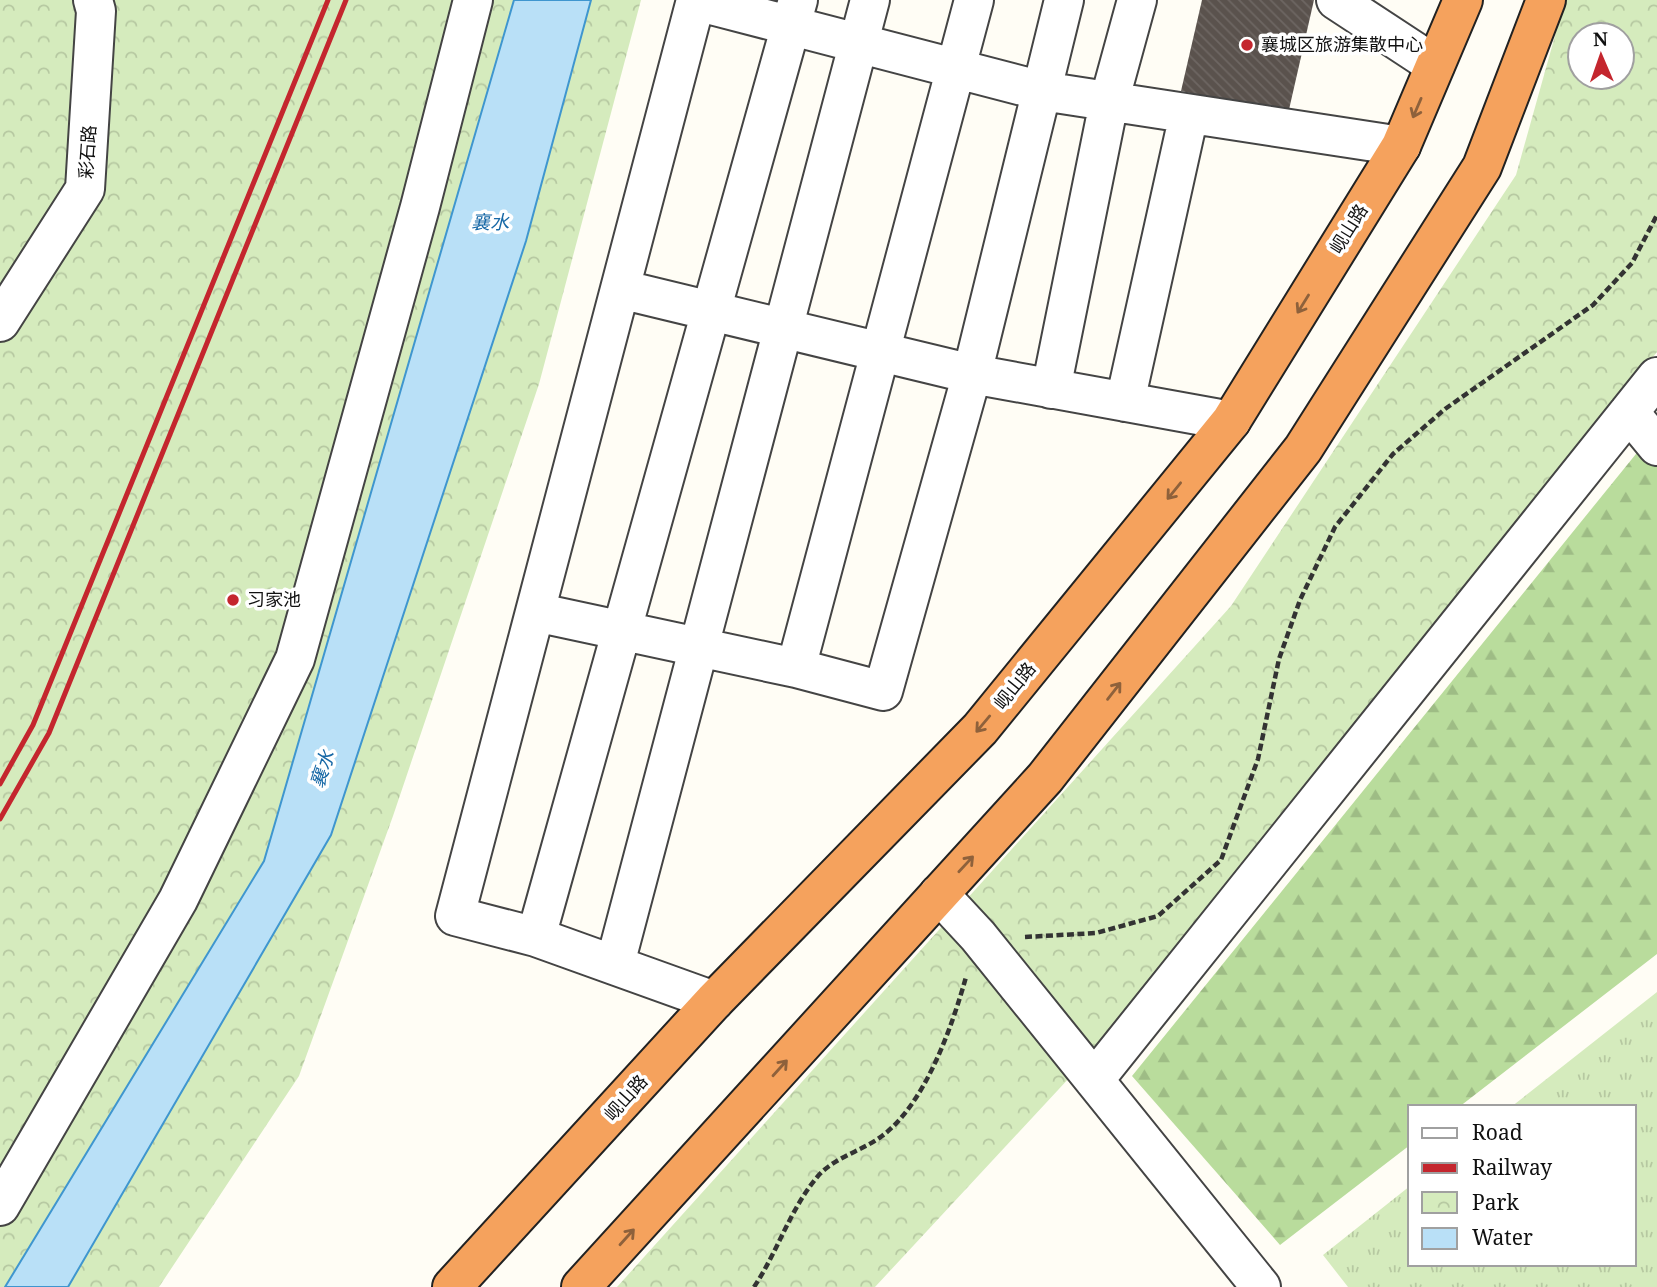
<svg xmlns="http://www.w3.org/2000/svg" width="1657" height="1287" viewBox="0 0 1657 1287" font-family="'Noto Serif','Noto Sans SC',serif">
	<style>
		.grass { fill: url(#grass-tufts) }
		.forest { fill: url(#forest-firs) }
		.park { fill: url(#park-crowns); fill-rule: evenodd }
		.water { fill: #b9e0f7; stroke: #3f96cf; stroke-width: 2 }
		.building { fill: url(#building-back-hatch) }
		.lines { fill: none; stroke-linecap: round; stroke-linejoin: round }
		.minor-casing { stroke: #444; stroke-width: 42 }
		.highway-casing { stroke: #222; stroke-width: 42 }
		.path { stroke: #333; stroke-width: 4.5; stroke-dasharray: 7 3.5; stroke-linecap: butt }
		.minor { stroke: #fff; stroke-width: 38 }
		.highway { stroke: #f5a25d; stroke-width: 38 }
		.rail { stroke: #c4262e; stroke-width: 5 }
		.oneway { stroke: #8e613b }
		.poi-dot { fill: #c4262e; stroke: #fff; stroke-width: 2.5 }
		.labels { text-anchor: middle; stroke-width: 7; stroke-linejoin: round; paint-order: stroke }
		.poi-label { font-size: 18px; fill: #111; stroke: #fff; text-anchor: start }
		.street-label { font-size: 18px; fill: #111; stroke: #fff }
		.water-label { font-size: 19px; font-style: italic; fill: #1768a6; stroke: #fff }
	</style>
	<defs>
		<pattern id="grass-tufts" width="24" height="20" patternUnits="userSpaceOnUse" patternTransform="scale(1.75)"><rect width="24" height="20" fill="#d5ebbd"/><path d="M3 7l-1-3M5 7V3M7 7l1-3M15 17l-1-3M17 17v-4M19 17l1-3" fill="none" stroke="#b6c8a1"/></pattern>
		<pattern id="forest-firs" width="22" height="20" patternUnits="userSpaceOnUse" patternTransform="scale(1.75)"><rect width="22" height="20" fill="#b9dc9c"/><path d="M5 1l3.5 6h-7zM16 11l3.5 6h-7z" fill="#9ebc85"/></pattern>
		<pattern id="park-crowns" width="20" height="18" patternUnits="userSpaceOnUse" patternTransform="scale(1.75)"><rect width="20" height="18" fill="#d5ebbd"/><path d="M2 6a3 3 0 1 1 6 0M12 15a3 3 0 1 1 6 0" fill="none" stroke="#b6c8a1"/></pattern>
		<pattern id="building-back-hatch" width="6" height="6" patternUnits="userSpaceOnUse" patternTransform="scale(1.75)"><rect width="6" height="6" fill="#5a524d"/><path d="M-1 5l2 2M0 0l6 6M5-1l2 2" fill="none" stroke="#6d6662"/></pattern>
	</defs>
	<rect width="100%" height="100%" fill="#fffdf5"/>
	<path class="grass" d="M1657 992V1287H1348L1323 1255 1410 1186V1264H1634V1107H1511Z"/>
	<path class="forest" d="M1657 428V954L1459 1107H1410V1145L1280 1245 1132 1076Z"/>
	<path class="park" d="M0 0H641L539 384 393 816 299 1076 159 1287H0Z
		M1565 0H1657V352L1071 1076 875 1287H617L1231 606 1516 175ZM1580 35H1622V77H1580Z"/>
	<path class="water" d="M514 0H591L526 241 331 835 68 1287H5L264 861Z"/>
	<path class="building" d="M1202 0H1314L1288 114 1181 91Z"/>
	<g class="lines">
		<g class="minor-casing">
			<path id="minor" d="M696 0 455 916 536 937 714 1001
				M1336 0 1435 65
				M696 1 1042 91 1401 146
				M620 289 972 374 1231 421
				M0 322 85 189 96 11 93 0
				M1051 389 1109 102 1137 0
				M1125 402 1189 114
				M1629 412 1657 446
				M535 612 796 668 883 691 972 374 1064 0
				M796 668 974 0
				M939 894 978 936 1261 1287
				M536 937 798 0
				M615 964 870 0
				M1094 1080 1657 377
				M0 1206 178 900 295 659 420 207 473 0"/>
		</g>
		<g class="highway-casing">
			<path id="highway" d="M452 1287 714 1001 980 729 1231 421 1401 146 1463 0
				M581 1287 1045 778 1303 449 1482 167 1546 0"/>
		</g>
		<path class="path" d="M1025 937 1096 933 1158 916 1221 860 1258 759 1279 659 1300 600 1335 527 1393 454 1445 409 1593 305 1632 263 1657 215
			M754 1287C778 1251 790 1209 818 1176 835 1157 862 1151 882 1136 925 1104 952 1027 966 977"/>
		<use href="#minor" class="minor"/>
		<use href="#highway" class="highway"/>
		<path class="rail" d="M0 784 33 725 328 0
			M0 819 49 733 346 0"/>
	</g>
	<defs><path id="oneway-shaft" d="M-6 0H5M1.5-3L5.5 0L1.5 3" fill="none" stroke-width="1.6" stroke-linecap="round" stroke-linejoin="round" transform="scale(1.75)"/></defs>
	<g class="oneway">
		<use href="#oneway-shaft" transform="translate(1417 108) rotate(113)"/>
		<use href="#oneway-shaft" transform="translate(1303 304) rotate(122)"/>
		<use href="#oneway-shaft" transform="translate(1174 491) rotate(129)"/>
		<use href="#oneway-shaft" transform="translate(1114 691) rotate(-52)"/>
		<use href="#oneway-shaft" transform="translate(983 724) rotate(130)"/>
		<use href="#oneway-shaft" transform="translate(966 864) rotate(-47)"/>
		<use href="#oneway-shaft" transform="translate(780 1068) rotate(-48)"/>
		<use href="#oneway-shaft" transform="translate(627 1237) rotate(-48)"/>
	</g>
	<g class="poi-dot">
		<circle cx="1247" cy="45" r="7"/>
		<circle cx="233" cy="600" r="7"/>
	</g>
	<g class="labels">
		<g class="poi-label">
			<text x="1261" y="51">襄城区旅游集散中心</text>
			<text x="247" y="606">习家池</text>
		</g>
		<g class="street-label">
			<text transform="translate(88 152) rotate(-86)" y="6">彩石路</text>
			<text transform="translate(1349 229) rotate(-58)" y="6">岘山路</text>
			<text transform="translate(1015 686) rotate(-51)" y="6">岘山路</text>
			<text transform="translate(626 1098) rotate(-48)" y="6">岘山路</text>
		</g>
		<g class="water-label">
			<text x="490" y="229">襄水</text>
			<text transform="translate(322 769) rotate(-72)" y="7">襄水</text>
		</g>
	</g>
	<rect x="1408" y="1105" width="228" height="161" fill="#ffffff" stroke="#a0a0a0" stroke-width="2"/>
	<rect x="1422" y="1128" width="35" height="10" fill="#ffffff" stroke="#a0a0a0" stroke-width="2"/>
	<text x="1472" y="1140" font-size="21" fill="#111111">Road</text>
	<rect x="1422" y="1163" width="35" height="10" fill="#c4262e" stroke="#a0a0a0" stroke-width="2"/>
	<text x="1472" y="1175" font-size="21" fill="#111111">Railway</text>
	<rect x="1422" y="1192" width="35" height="21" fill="url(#park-crowns)" stroke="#a0a0a0" stroke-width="2"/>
	<text x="1472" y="1210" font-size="21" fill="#111111">Park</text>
	<rect x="1422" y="1228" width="35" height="21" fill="#b9e0f7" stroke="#a0a0a0" stroke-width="2"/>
	<text x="1472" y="1245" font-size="21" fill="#111111">Water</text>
	<g transform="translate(1601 56) rotate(358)"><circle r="33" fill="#ffffff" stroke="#a0a0a0" stroke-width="2"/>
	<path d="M0-5L12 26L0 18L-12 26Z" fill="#c4262e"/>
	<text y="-10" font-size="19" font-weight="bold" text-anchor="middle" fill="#111111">N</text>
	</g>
</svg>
